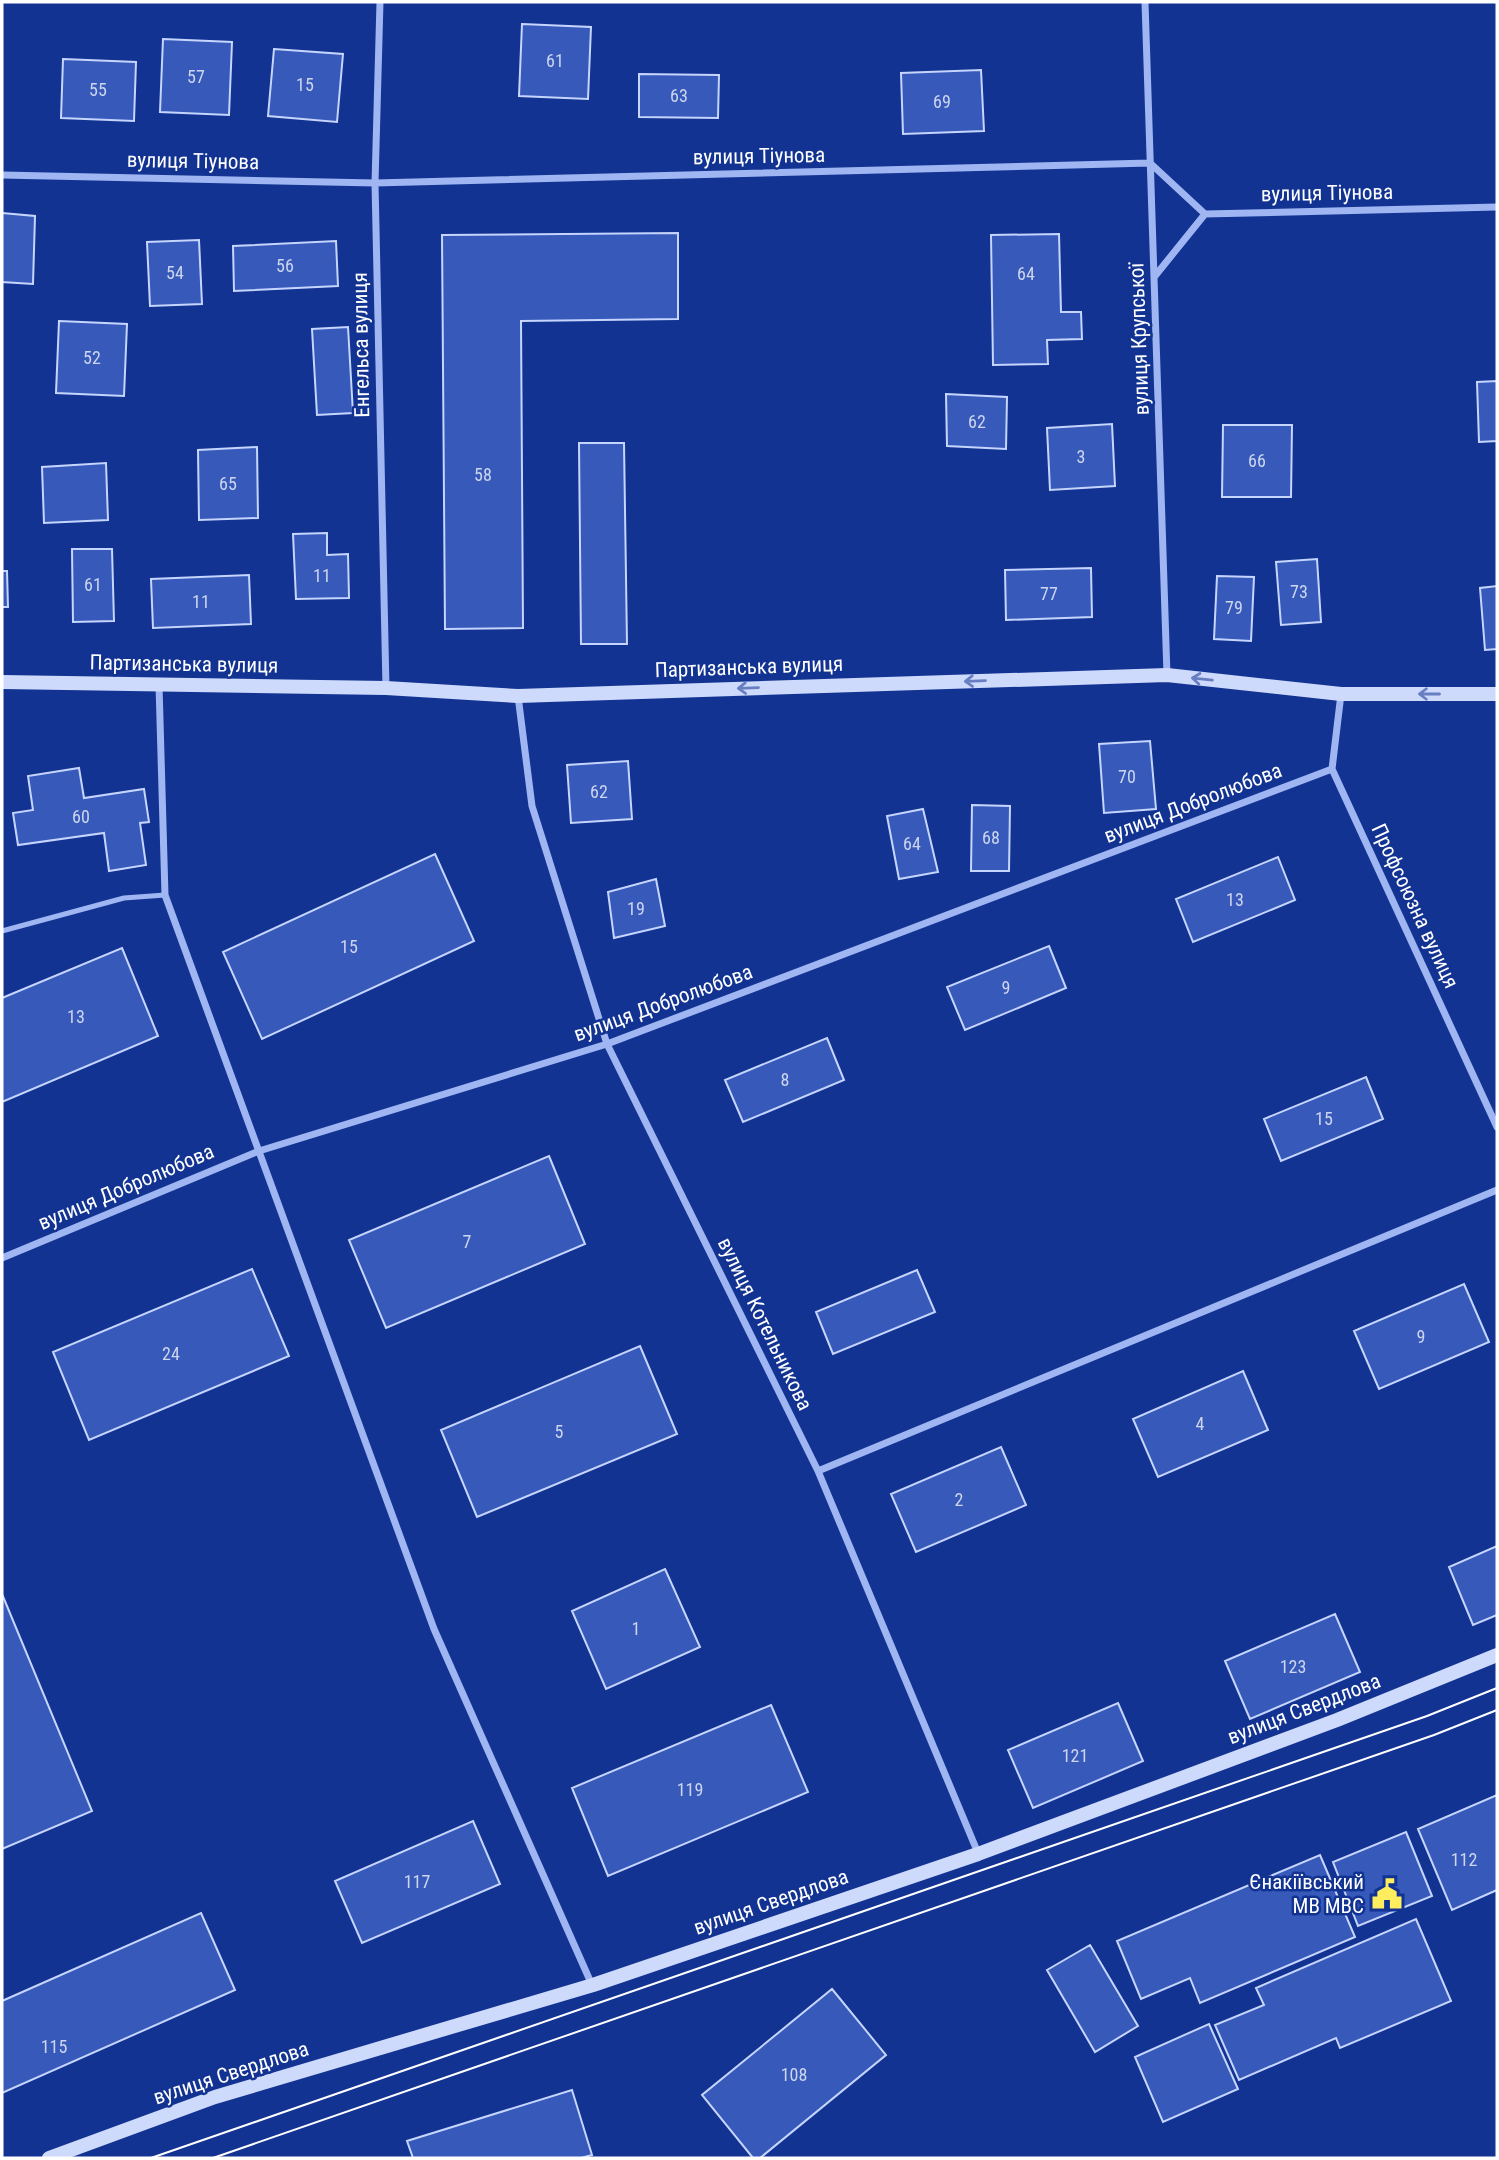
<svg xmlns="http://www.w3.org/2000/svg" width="1499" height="2160" viewBox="0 0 1499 2160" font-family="'Roboto Condensed',sans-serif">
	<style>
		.building { fill: #3659ba; stroke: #c6d5fd; stroke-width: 2 }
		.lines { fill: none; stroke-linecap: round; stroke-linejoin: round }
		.lane { stroke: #9fb6f2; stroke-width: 5 }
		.street { stroke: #9fb6f2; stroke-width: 7 }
		.secondary { stroke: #cedafc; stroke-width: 14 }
		.tram { stroke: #fff; stroke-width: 2 }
		.oneway { stroke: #677ec2 }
		.labels { text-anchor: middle; stroke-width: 5; stroke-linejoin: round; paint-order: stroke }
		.number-label { font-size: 18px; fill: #cdd6ee }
		.street-label { font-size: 21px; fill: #fff; stroke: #123392 }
		.poi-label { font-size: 21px; fill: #fff; stroke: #123392; text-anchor: end }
	</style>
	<rect width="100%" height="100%" fill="#123392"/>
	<path class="building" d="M522 24 591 27 588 99 519 96Z
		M163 39 232 42 229 115 160 112Z
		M274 49 343 54 337 122 268 116Z
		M63 59 136 62 134 121 61 118Z
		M981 70 984 131 903 134 901 73Z
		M639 74 719 75 718 118 639 117Z
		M2 213 35 216 33 284 2 282Z
		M678 233V319L521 321 523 628 445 629 442 235Z
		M1059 234 1061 312H1081L1082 339 1047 340 1048 364 993 365 991 235Z
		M199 240 202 304 150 306 147 242Z
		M336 241 338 286 234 291 233 246Z
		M59 321 127 324 124 396 56 393Z
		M348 327 353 413 317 415 312 329Z
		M1497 381V441L1479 442 1477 382Z
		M946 394 1007 397 1006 449 947 446Z
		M1112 424 1115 486 1050 490 1047 428Z
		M1223 425H1292L1291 497H1222Z
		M579 443H624L627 644H581Z
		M257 447 258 518 199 520 198 450Z
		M106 463 108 520 44 523 42 467Z
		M327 533V555L348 554 349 598 296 599 293 534Z
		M72 549H112L114 621 73 622Z
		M1317 559 1321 622 1281 625 1276 562Z
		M1091 568 1092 617 1006 620 1005 570Z
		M2 571H7L8 607H2Z
		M249 575 251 624 153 628 151 579Z
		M1217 576 1254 577 1251 641 1214 639Z
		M1497 586V649L1485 650 1480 588Z
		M1150 741 1156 809 1104 813 1099 744Z
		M628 761 632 819 571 823 567 765Z
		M79 768 84 798 144 789 149 822 140 823 146 865 109 871 104 833 18 845 13 813 33 810 28 776Z
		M972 805 1010 806 1009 871H971Z
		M923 809 938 872 899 879 887 816Z
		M435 854 474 941 262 1039 223 952Z
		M1278 857 1295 900 1193 942 1176 899Z
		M656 879 665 926 614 938 608 892Z
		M1049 946 1066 988 965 1030 947 987Z
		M122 948 158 1036 2 1102V998Z
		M827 1038 844 1080 743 1122 725 1080Z
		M1366 1077 1383 1119 1281 1161 1264 1119Z
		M549 1156 585 1244 386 1328 349 1240Z
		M252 1269 289 1356 89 1440 53 1352Z
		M917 1270 935 1312 833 1354 816 1312Z
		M1464 1284 1489 1342 1379 1389 1354 1331Z
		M640 1346 677 1434 477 1517 441 1430Z
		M1243 1371 1268 1430 1158 1477 1133 1419Z
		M1001 1447 1026 1505 916 1552 891 1494Z
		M1497 1546V1615L1473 1625 1449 1567Z
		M665 1569 700 1647 606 1689 572 1611Z
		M2 1594 92 1811 2 1849Z
		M1335 1614 1360 1672 1250 1719 1225 1661Z
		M1118 1703 1143 1761 1033 1808 1008 1750Z
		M771 1705 808 1792 608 1876 572 1788Z
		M1497 1795V1890L1452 1910 1418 1829Z
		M473 1821 500 1884 362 1943 335 1881Z
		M1406 1832 1432 1896 1358 1926 1333 1862Z
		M1320 1855 1355 1937 1200 2003 1190 1978 1141 1999 1117 1941Z
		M201 1913 235 1990 2 2093V2001Z
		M1416 1919 1451 2001 1340 2048 1336 2038 1239 2080 1215 2025 1264 2005 1256 1988Z
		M1090 1945 1138 2026 1095 2052 1047 1970Z
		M832 1989 886 2055 760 2158H753L702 2095Z
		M1209 2024 1238 2089 1163 2122 1135 2057Z
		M572 2090 592 2155 581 2158H413L407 2141Z"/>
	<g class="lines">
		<path class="lane" d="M2 931 124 898 165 895"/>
		<path class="street" d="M380 2 375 183 386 688
			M1145 2 1167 675
			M2 175 375 183 1150 163 1205 214 1497 207
			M1155 276 1205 214
			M159 685 165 895 434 1629 592 1985
			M1341 694 1332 769 1497 1127
			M518 696 532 806 607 1044 818 1471 978 1853
			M2 1258 259 1151 607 1044 1332 769
			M818 1471 1497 1190"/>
		<path class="secondary" d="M2 682 386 688 518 696 1167 675 1341 694H1497
			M49 2158 215 2097 593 1985 978 1854 1337 1720 1497 1655"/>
		<path class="tram" d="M151 2158 1427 1716 1497 1688
			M213 2158 1434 1735 1497 1710"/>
	</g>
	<defs><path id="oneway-shaft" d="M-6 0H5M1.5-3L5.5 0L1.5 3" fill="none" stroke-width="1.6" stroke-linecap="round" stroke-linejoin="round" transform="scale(1.75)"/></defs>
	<g class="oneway">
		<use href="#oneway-shaft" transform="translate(1202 679) rotate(-174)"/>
		<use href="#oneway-shaft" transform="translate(975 681) rotate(178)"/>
		<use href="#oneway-shaft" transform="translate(748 688) rotate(178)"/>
		<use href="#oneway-shaft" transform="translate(1429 694) rotate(180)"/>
	</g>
	<defs>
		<g id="civic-bare" transform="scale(2.415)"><path d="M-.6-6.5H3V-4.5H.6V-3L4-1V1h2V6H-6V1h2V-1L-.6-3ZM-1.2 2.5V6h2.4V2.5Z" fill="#ffed60" stroke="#123392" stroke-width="2.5" paint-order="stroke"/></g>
	</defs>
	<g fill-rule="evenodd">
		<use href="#civic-bare" x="1387" y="1894"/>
	</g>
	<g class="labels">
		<g class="number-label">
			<text x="555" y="67">61</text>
			<text x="196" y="83">57</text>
			<text x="305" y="91">15</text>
			<text x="98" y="96">55</text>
			<text x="679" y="102">63</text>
			<text x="942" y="108">69</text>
			<text x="285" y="272">56</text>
			<text x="175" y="279">54</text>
			<text x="1026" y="280">64</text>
			<text x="92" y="364">52</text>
			<text x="977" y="428">62</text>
			<text x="1081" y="463">3</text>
			<text x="1257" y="467">66</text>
			<text x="483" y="481">58</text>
			<text x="228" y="490">65</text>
			<text x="322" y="582">11</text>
			<text x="93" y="591">61</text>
			<text x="1299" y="598">73</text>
			<text x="1049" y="600">77</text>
			<text x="201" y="608">11</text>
			<text x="1234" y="614">79</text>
			<text x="1127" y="783">70</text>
			<text x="599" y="798">62</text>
			<text x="81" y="823">60</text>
			<text x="991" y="844">68</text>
			<text x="912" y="850">64</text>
			<text x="1235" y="906">13</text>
			<text x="636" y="915">19</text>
			<text x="349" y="953">15</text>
			<text x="1006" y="994">9</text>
			<text x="76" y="1023">13</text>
			<text x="785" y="1086">8</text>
			<text x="1324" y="1125">15</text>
			<text x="467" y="1248">7</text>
			<text x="1421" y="1343">9</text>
			<text x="171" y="1360">24</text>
			<text x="1200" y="1430">4</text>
			<text x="559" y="1438">5</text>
			<text x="959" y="1506">2</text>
			<text x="636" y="1635">1</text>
			<text x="1293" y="1673">123</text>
			<text x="1075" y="1762">121</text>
			<text x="690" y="1796">119</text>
			<text x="1464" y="1866">112</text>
			<text x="417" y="1888">117</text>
			<text x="54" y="2053">115</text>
			<text x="794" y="2081">108</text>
		</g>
		<g class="street-label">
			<text transform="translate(759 156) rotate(-1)" y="7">вулиця Тіунова</text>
			<text transform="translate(193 161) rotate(1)" y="7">вулиця Тіунова</text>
			<text transform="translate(1327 193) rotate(-1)" y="7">вулиця Тіунова</text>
			<text transform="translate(1139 339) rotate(-92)" y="7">вулиця Крупської</text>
			<text transform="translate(361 345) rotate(-91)" y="7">Енгельса вулиця</text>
			<text transform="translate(184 664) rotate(1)" y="7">Партизанська вулиця</text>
			<text transform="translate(749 667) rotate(-2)" y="7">Партизанська вулиця</text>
			<text transform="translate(1193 803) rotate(-21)" y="7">вулиця Добролюбова</text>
			<text transform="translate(1415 906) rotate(65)" y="7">Профсоюзна вулиця</text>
			<text transform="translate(663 1003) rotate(-20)" y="7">вулиця Добролюбова</text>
			<text transform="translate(126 1187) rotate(-23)" y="7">вулиця Добролюбова</text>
			<text transform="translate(765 1324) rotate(64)" y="7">вулиця Котельникова</text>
			<text transform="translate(1304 1709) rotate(-21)" y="7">вулиця Свердлова</text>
			<text transform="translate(771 1902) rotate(-19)" y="7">вулиця Свердлова</text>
			<text transform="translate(231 2073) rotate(-18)" y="7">вулиця Свердлова</text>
		</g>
		<g class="poi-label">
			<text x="1364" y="1889">Єнакіївський<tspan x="1364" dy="24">МВ МВС</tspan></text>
		</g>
	</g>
	<rect width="1499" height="2160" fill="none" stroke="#ffffff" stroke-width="7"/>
</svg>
